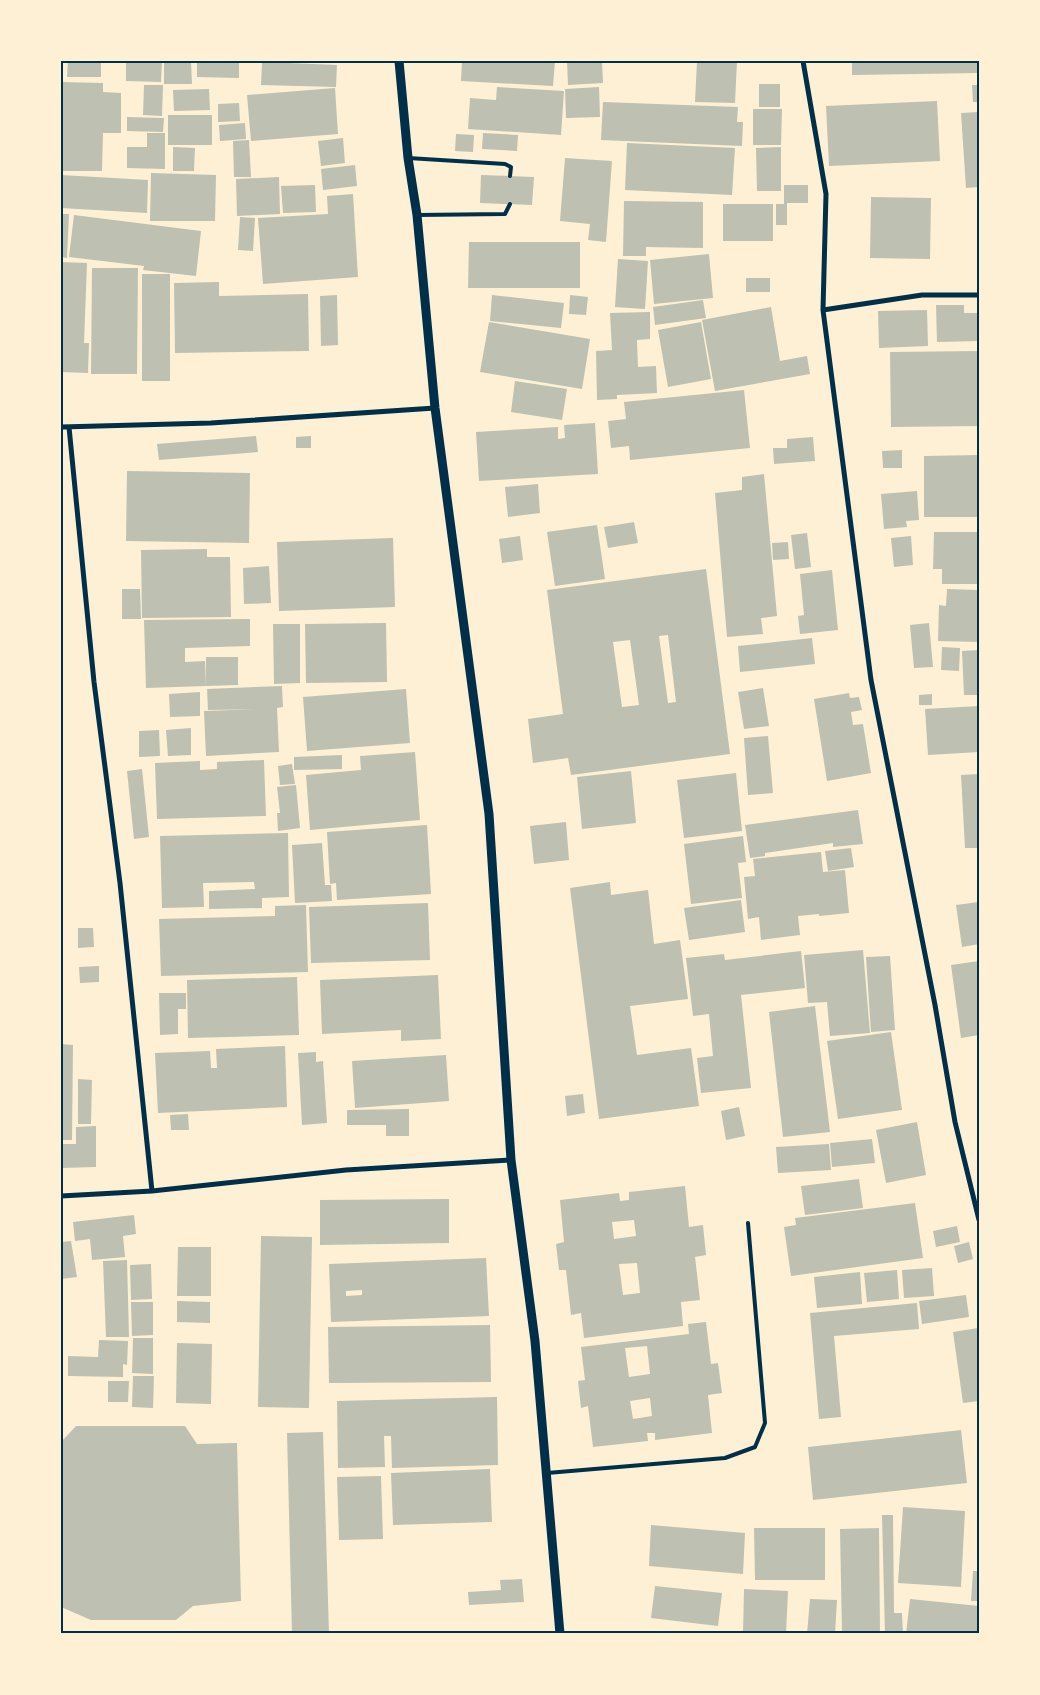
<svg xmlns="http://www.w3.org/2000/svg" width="1040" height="1695" viewBox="0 0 1040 1695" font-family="'Golos Text',sans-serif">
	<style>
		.building { fill: #bec0b2; fill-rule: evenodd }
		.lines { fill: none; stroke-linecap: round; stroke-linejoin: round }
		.service { stroke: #003049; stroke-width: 4 }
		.minor { stroke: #003049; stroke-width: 5 }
		.tertiary { stroke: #003049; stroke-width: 9 }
		.neatline { fill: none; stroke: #003049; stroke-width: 2 }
	</style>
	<rect width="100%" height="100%" fill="#fdf0d5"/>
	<path class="building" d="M68 61H101V77H67Z
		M126 61H162L161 82 126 81Z
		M164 61H191L192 84H164Z
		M197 61H239V78L197 77Z
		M462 61H555L553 86 461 81Z
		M567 61H602L603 83 568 85Z
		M697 61H737L735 103 695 102Z
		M852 61H979V73L852 75Z
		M262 62 337 65 336 87 261 85Z
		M61 82 103 83V92L121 93V133H103L102 171H61Z
		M759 84H780V107H759Z
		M144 85H163L162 116 143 115Z
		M972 85H979V102H973Z
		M497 87 564 91 561 135 468 129 470 98 496 100Z
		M599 87 600 117 566 118 565 89Z
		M335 88 338 134 251 141 247 95Z
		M209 89 210 110 174 111 173 90Z
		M937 101 940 161 829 166 826 106Z
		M603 102 738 107 737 122H743L742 146 601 140Z
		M239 103 240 121 218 122V104Z
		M753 109H782L781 145H753Z
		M979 112V187L966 188 961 113Z
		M168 115H212V145H168Z
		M127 117 164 118 163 132 127 131Z
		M245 123 246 139 220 141 219 125Z
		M147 133H165V169L127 168V147H147Z
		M483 133 518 135 517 151 482 149Z
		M456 134 474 135 473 152 455 151Z
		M343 138 345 163 321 166 318 141Z
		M249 140 251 177H234L233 141Z
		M627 143 735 148 732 195 625 190Z
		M173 147 195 148 194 171H173Z
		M781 147V191H757L756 148Z
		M565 158 612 161 606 242 588 240 590 224 560 221Z
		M355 165 357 186 323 190 321 169Z
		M151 173 216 175 215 221H150Z
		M61 175 148 180 147 213 61 208Z
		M481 175 534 177 532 205 480 203Z
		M279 177 280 214 237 216 236 179Z
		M315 185 316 212 283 213 281 186Z
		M784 185H808V203H787V225H776V204H784Z
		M353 194 358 277 263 284 258 218 328 214 327 196Z
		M871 197 931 198 930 259 870 258Z
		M624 201 703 202V248L646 247V256H623Z
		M723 204H773V241H723Z
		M61 214H69L67 258 61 257Z
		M74 215 201 231 196 276 143 270 144 266 69 257Z
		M240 217 255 218 253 251 238 250Z
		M469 242H580V288H468Z
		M709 254 713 298 654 304 650 260Z
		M618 259 648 261 645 309 615 307Z
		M61 262 87 263 84 343H89L88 373 61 372Z
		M92 268H138L137 374H91Z
		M142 274H170V381H142Z
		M746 278H770V292H746Z
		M219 282V296L308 294 309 351 175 353 174 283Z
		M337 295 338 345 321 346 320 296Z
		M492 295 564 303 561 328 490 321Z
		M570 295 588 297 586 315 569 314Z
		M703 300 706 318 655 325 653 307Z
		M936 305H964V313H979V341L937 342Z
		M771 307 780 361 807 356 810 374 715 391 702 320Z
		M927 310 928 346 879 348 878 311Z
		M650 312V339L637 340 638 367 656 366 657 393 617 395V399L597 400 596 351 612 350 610 313Z
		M489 322 590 339 582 389 480 372Z
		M701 322 711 379 668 387 658 330Z
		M979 351V426L891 427 890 352Z
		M515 381 567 389 562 420 511 412Z
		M744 390 750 448 630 460 629 446 611 448 608 421 626 419 624 402Z
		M595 423 598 474 479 481 476 432 558 427V439L565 438 564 425Z
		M256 436 258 452 159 460 157 444Z
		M311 436V448H296V437Z
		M813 437 815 461 774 464 773 448H787V439Z
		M902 450V468H883L882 451Z
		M979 455V517H924V456Z
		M127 471 250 473 249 543 126 541Z
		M764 474 777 616 761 618 763 634 727 637 715 493 742 490V477Z
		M538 484 540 513 508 517 505 487Z
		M917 491 919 520 906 521 907 527 884 529 881 494Z
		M634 522 638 543 608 548 604 527Z
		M597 525 605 579 555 586 547 532Z
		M934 532H979V584H942V569H933Z
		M807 533 811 567 795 569 791 535Z
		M520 536 523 560 502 563 499 539Z
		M911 536 913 565 894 567 891 538Z
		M393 538 395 607 279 611 277 542Z
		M788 542 789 559 773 560 772 543Z
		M207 549V557H230L231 617 142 618 141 550Z
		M269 566 271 603 244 604 243 568Z
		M706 569 730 754 571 775 568 758 533 763 528 719 563 714 547 590ZM668 635 676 702 668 703 659 636ZM630 640 639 705 622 707 613 642Z
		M832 570 838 630 800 634 798 616 804 615 800 574Z
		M122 589H140L141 619H122Z
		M947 589 979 590V642L938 641 939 605 946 606Z
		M250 619V646L185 648V662L205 661 206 686 146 688 144 620Z
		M386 623 387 682 306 683 305 624Z
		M929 623 933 667 914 668 910 625Z
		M273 624H300V683L274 684Z
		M812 638 815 664 740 672 738 646Z
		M942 647 960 648 959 671 941 670Z
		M979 650V695H964L962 651Z
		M206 657H238V685L206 686Z
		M282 686 283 707 277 708 279 752 206 756 204 711 263 709 208 710 207 689Z
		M763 688 769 726 744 729 738 692Z
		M406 689 410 743 307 751 303 697Z
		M200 692V716L170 717 169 694Z
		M849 693 850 698 859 697 862 710 851 712 853 725 863 724 871 773 827 781 814 699Z
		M932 694V705H919V695Z
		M979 706V752L928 755 925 709Z
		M191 728V755L168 756 166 730Z
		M159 730 160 756 139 757V731Z
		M768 736 773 793 748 795 744 738Z
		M415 752 420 820 310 830 306 775 361 770 360 756Z
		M342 755V769L294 770V757Z
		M264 760 266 816 157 819 155 763 200 761V770L217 769V762Z
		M292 764 295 784 280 785 278 766Z
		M142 769 149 837 134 839 127 771Z
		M631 771 636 823 582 829 577 777Z
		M736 773 742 831 684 838 677 780Z
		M979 774V848H965L961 775Z
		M296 785 300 828 278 831 277 813H280L277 787Z
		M858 810 863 844 833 847V843L765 853V856L750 858 745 825Z
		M566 822 569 860 534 864 530 826Z
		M427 825 431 894 337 900 336 883 330 884 327 832Z
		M288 833 289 897 262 898V908L209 909V891L255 889 254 882 203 883 204 907 162 908 160 836Z
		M743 836 746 862 738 863 742 898 691 904 684 844Z
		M322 843 325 885H331L332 901 295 903 292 845Z
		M851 848 854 867 828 871 825 851Z
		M821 852 823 872 845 870 849 913 819 916V914L798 916 800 935 761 940 759 917 748 919 744 877 755 876 753 859Z
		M610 882 611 895 648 890 654 944 680 940 688 999 630 1006 637 1055 691 1048 699 1106 599 1119 570 888Z
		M741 900 745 932 689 940 684 908Z
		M979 902V944L962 947 956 905Z
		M428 903 430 960 311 963 309 907Z
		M306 905 308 972 161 976 159 919 275 916V906Z
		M78 928H93L94 947 78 948Z
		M863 950 870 1033 830 1036 827 1002 808 1003 804 955Z
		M801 951 805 988 741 995 751 1088 701 1093 697 1058 713 1056 709 1014 693 1016 686 958 724 954 725 960Z
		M890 956 895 1030 871 1032 866 957Z
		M979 961V1035L961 1038 951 965Z
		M99 966V982L80 983 79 967Z
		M438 975 441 1039 401 1041V1030L322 1034 320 980Z
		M297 977 299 1035 188 1038 187 980Z
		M159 993H186V1009H178V1034L160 1035Z
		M815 1006 830 1132 783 1137 769 1012Z
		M891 1032 902 1110 838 1119 827 1041Z
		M61 1044 73 1045 72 1140H61Z
		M285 1046 287 1107 158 1113 155 1053 210 1051 211 1068H217L216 1049Z
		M316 1052V1062L323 1061 327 1123 302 1125 298 1053Z
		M446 1055 449 1101 355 1108 352 1061Z
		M78 1079 92 1080 91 1124H78Z
		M583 1094 585 1113 567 1116 565 1096Z
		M739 1107 745 1136 726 1140 721 1111Z
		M409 1109V1136H386V1125H347V1110Z
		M188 1114 189 1130H171L170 1115Z
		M917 1122 926 1175 886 1183 876 1130Z
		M96 1126V1167L61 1168V1144H76V1127Z
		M872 1139 875 1163 832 1167 830 1143Z
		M829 1144 831 1170 778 1173 776 1147Z
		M859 1179 863 1208 805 1215 801 1186Z
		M685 1186 689 1227 703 1225 706 1255 695 1257 700 1300 681 1302 683 1326 584 1338 581 1313 571 1315 566 1270H559L556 1244 564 1242 560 1200 619 1193 620 1201 629 1200V1192ZM634 1220 636 1236 614 1239 612 1222ZM637 1263 640 1293 623 1295 619 1264Z
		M449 1199V1243L320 1245V1200Z
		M915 1203 923 1258 791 1276 784 1227 796 1225 795 1218Z
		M134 1215 136 1234 123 1236 125 1257 92 1260 90 1239 75 1241 73 1222Z
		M957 1226 960 1242 936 1247 933 1231Z
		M261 1236 312 1237 309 1408 258 1407Z
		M71 1241 77 1277 61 1279V1242Z
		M969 1242 973 1259 958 1263 954 1246Z
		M178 1247H211V1296H177Z
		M486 1258 489 1316 331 1322 329 1264ZM362 1290V1295L346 1296V1291Z
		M127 1260 129 1337H106L103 1261Z
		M151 1264 152 1299 131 1300 130 1265Z
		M932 1268 934 1296 904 1298 902 1270Z
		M897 1270 899 1299 867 1302 864 1273Z
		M860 1272 862 1304 817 1308 814 1277Z
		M966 1295 969 1317 922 1324 919 1301Z
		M177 1301 210 1302V1323L177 1322Z
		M131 1302H153V1335L132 1336Z
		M917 1303 919 1329 834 1336 841 1417 819 1419 810 1313Z
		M706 1322 711 1364 718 1363 722 1393 708 1395 712 1433 655 1440V1433H647L648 1441 593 1447 588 1406 581 1408 578 1381 585 1380 581 1347 689 1334 688 1324ZM647 1346 650 1374 629 1377 625 1348ZM650 1398 652 1416 633 1419 630 1401Z
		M490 1325 491 1382 329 1383 328 1327Z
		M978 1328 979 1401 963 1403 953 1332Z
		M133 1338H153V1374L132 1373Z
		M99 1340 128 1341 127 1365 123 1364V1377L68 1376V1356L98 1357Z
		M177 1343 212 1344 211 1404 176 1403Z
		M133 1376H154L153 1408 132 1407Z
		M108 1381H129L128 1402H108Z
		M497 1397 498 1465 392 1468 391 1436H384L385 1467 338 1468 337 1401Z
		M76 1426H185L197 1444 237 1443 241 1601 193 1606 176 1620H91L61 1607V1442Z
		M961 1430 967 1483 813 1500 808 1447Z
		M323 1432 329 1634H292L287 1433Z
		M490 1469 492 1522 393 1525 391 1473Z
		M381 1476 383 1539 339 1540 337 1477Z
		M903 1507 965 1511 961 1587 898 1583Z
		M882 1515H893L894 1613H902L903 1634H885Z
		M651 1525 745 1533 743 1574 649 1566Z
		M754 1528H825V1580H755Z
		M879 1528 880 1634H842L840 1529Z
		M973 1571H979V1601H971Z
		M522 1579 524 1602 469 1605 468 1592 501 1590 500 1580Z
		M655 1586 722 1593 718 1626 651 1618Z
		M744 1589 788 1591 786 1634H743Z
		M810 1599 837 1600 835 1634H807Z
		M910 1599 979 1606V1634H906Z"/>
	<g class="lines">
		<path class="service" d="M408 158 505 164 511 167 510 176
			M417 215 505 214 510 204
			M547 1473 725 1458 755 1447 765 1423 748 1223"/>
		<path class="minor" d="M803 61 826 194 823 310 871 680 935 1005 955 1122 979 1220
			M823 310 922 295H979
			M61 427 211 423 435 408
			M69 427 94 682 120 883 152 1191
			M61 1196 152 1191 346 1170 511 1160"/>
		<path class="tertiary" d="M399 61 408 158 417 215 435 408 489 814 511 1160 535 1341 560 1634"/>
	</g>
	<rect width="1040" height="1695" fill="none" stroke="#fdf0d5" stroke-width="125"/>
	<rect x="62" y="62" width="916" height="1570" class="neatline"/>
</svg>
